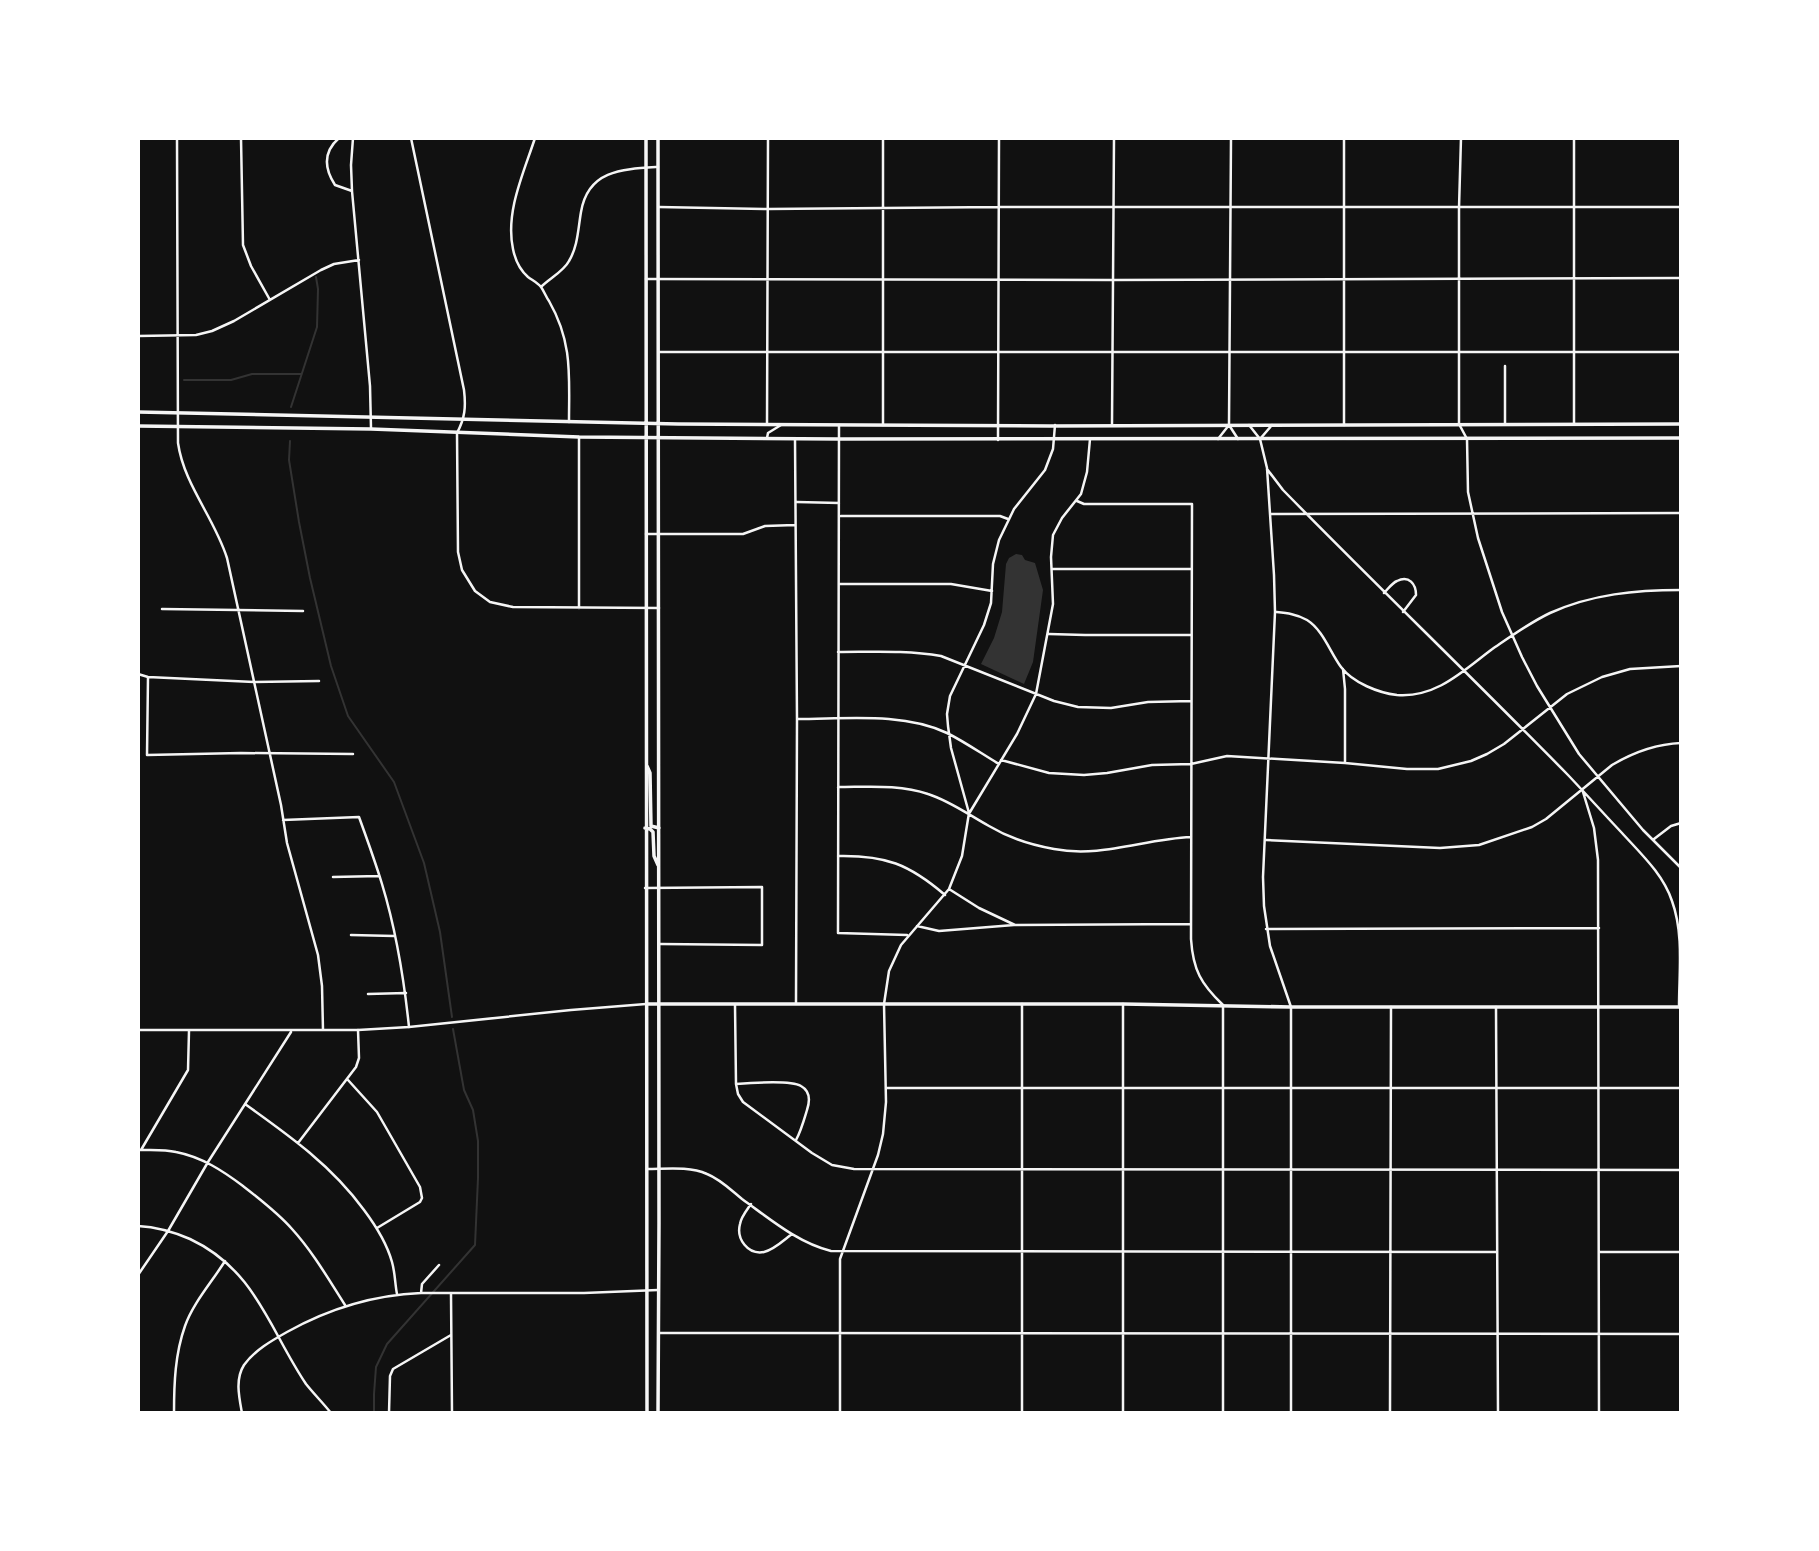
<svg xmlns="http://www.w3.org/2000/svg" width="1819" height="1551" viewBox="0 0 1819 1551" font-family="'Fira Sans',sans-serif">
	<style>
		.water { fill: #333 }
		.lines { fill: none; stroke-linecap: round; stroke-linejoin: round }
		.stream { stroke: #333; stroke-width: 2 }
		.minor { stroke: #f5f5f5; stroke-width: 2.5 }
		.tertiary { stroke: #f5f5f5; stroke-width: 2.5 }
		.secondary { stroke: #f5f5f5; stroke-width: 3.5 }
		.primary { stroke: #f5f5f5; stroke-width: 3.5 }
	</style>
	<rect width="100%" height="100%" fill="#111"/>
	<path class="water" d="M1016 554 1022 555 1025 560 1035 563 1043 590 1033 662 1024 684 981 664 994 638 1002 612 1006 564 1009 558Z"/>
	<g class="lines">
		<path class="stream" d="M184 380H231L252 374H301
			M291 407 317 327 318 289 316 277
			M290 441 289 460 299 522 310 578 331 666 348 716 394 782 424 863 440 932 452 1017
			M374 1413V1394L376 1367 387 1344 475 1245 478 1178V1141L473 1110 464 1090 453 1029"/>
		<path class="minor" d="M177 138 178 443C184 485 214 517 227 558L281 805 287 843 318 955 322 986 323 1030
			M241 138 243 245 251 266 270 300
			M339 138C323 152 324 168 335 185L352 191
			M353 138 351 165 352 191 370 386 371 428
			M411 138 464 390C466 407 465 418 457 433L458 552 462 570 475 591 490 602 513 607 659 608
			M535 138C524 172 505 212 513 249 515 259 520 270 528 277 532 280 538 283 541 287 544 291 546 297 549 301 573 343 569 376 569 422
			M1344 138V425
			M1461 138 1459 208V424L1467 439 1468 492 1478 538 1502 612 1522 657 1537 686 1579 754 1643 830 1681 868
			M659 207 768 209 999 207H1681
			M646 279 1113 280 1681 278
			M541 287C549 279 564 271 569 261 578 246 578 229 581 212 588 170 622 169 658 167
			M138 336 196 335 212 331 234 321 321 270 334 264 359 260
			M659 352H1681
			M767 424 768 138
			M1505 424V366
			M1574 424V138
			M839 425 838 931V933L907 935
			M883 425V138
			M1112 425 1114 138
			M1229 425 1231 138
			M1229 425 1238 439
			M1249 425 1260 439 1267 468 1274 575 1275 612 1263 877 1264 906 1270 946 1291 1007V1413
			M767 438 768 433 781 425
			M795 439 797 719 796 1003
			M1218 439 1229 425
			M1260 439 1272 425
			M998 440 999 138
			M1267 469 1283 490C1377 586 1474 679 1568 775 1586 794 1604 814 1622 833 1641 854 1663 874 1672 901 1684 934 1679 972 1679 1007
			M1077 501 1084 504H1192L1191 939C1193 970 1201 984 1223 1005V1413
			M797 502 839 503
			M1271 514 1681 513
			M841 516H1000L1008 519
			M646 534H743L765 526 795 525
			M1052 569H1191
			M839 584H951L992 591
			M1384 593C1388 589 1392 583 1397 581 1409 575 1416 584 1416 595L1403 612
			M579 608V437
			M162 609 303 611
			M1276 612C1286 613 1297 614 1307 620 1323 630 1330 652 1341 667 1353 683 1379 693 1397 695 1436 698 1463 671 1491 650 1510 637 1529 623 1550 613 1592 594 1636 590 1681 590
			M1049 634 1085 635H1191
			M838 652C873 652 907 650 941 656L1054 701 1078 707 1111 708 1148 702 1191 701
			M1343 669 1345 689V763
			M138 674 148 677 254 682 319 681
			M148 677 147 755 241 753 353 754
			M797 719C845 719 903 712 947 733 965 742 982 754 999 764
			M1001 760 1049 773 1084 775 1107 773 1152 765 1191 764 1227 756 1345 763 1407 769H1438L1471 761 1487 754 1504 744 1567 694 1602 677 1630 669 1681 666
			M838 787C867 787 900 784 928 794 950 801 969 815 989 826 1009 838 1031 845 1054 849 1101 858 1144 839 1191 837
			M1583 792 1594 828 1598 860 1599 1413
			M970 812 1017 734 1036 694 1053 604 1051 557 1053 535 1062 518 1081 494 1087 472 1090 439
			M283 820 359 817C367 839 375 861 382 884 396 930 404 979 409 1027
			M1654 839 1671 826 1681 823
			M1266 840 1440 848 1479 845 1532 827 1546 819 1612 765C1634 752 1655 744 1681 743
			M838 856C885 855 909 864 945 895
			M333 877 379 876
			M645 888 762 887V945L660 944
			M949 889 979 908 1015 925 1191 924
			M917 926 939 931 1014 925
			M1266 929 1599 928
			M351 935 394 936
			M368 994 406 993
			M1123 1004V1413
			M735 1005 736 1084 738 1094 743 1102 812 1153 832 1165 854 1169 1681 1170
			M1496 1007 1498 1413
			M138 1030H358L359 1058 356 1067 298 1143
			M348 1080 377 1112 420 1187 422 1198 420 1202 377 1228
			M736 1084C749 1083 791 1080 801 1086 810 1091 810 1101 807 1110 804 1120 801 1131 796 1140
			M886 1088H1681
			M245 1104C290 1136 332 1166 364 1210 376 1226 387 1244 392 1262 395 1272 395 1284 397 1294
			M138 1150C151 1150 164 1149 176 1152 202 1157 223 1171 243 1186 261 1200 278 1213 292 1229 313 1252 329 1280 345 1305
			M141 1150 188 1070 189 1031
			M647 1169C666 1169 689 1166 707 1174 720 1179 731 1190 742 1199 770 1219 798 1243 831 1251L1497 1252
			M751 1204C747 1210 741 1217 740 1224 736 1239 748 1255 764 1252 774 1250 784 1240 792 1234
			M138 1226C156 1227 174 1232 190 1239 256 1270 269 1329 306 1384 314 1394 323 1403 331 1413
			M1600 1252H1681
			M138 1275 168 1231 208 1162 291 1032
			M421 1293 422 1284 439 1265
			M451 1294 452 1413
			M659 1333 1681 1334
			M174 1413C174 1384 175 1354 185 1326 193 1303 212 1282 225 1261
			M242 1413C239 1397 235 1379 244 1365 255 1350 271 1341 287 1332 330 1308 373 1295 421 1293H584L658 1290
			M389 1413 390 1376 393 1369 451 1335
			M840 1413V1259L878 1155 883 1134 886 1102 884 1004 889 971 901 945 949 889 962 856 969 813 951 748 948 726 947 714 950 696 984 625 991 603 993 564 999 540 1014 509 1045 470 1053 449 1055 425
			M1022 1413V1004
			M1390 1413 1391 1007"/>
		<path class="tertiary" d="M358 1030 409 1027 571 1010 646 1004"/>
		<path class="secondary" d="M647 1004H1123L1291 1007H1681"/>
		<path class="primary" d="M646 138 647 1413
			M138 412 678 424 1050 426 1681 424
			M138 426 371 429 579 437 839 439 1681 438
			M647 766 650 773 651 826 659 828
			M645 828 650 829 653 832 654 856 658 865
			M658 1413 659 1223 658 138"/>
	</g>
	<rect width="1819" height="1551" fill="none" stroke="#ffffff" stroke-width="280"/>
</svg>
